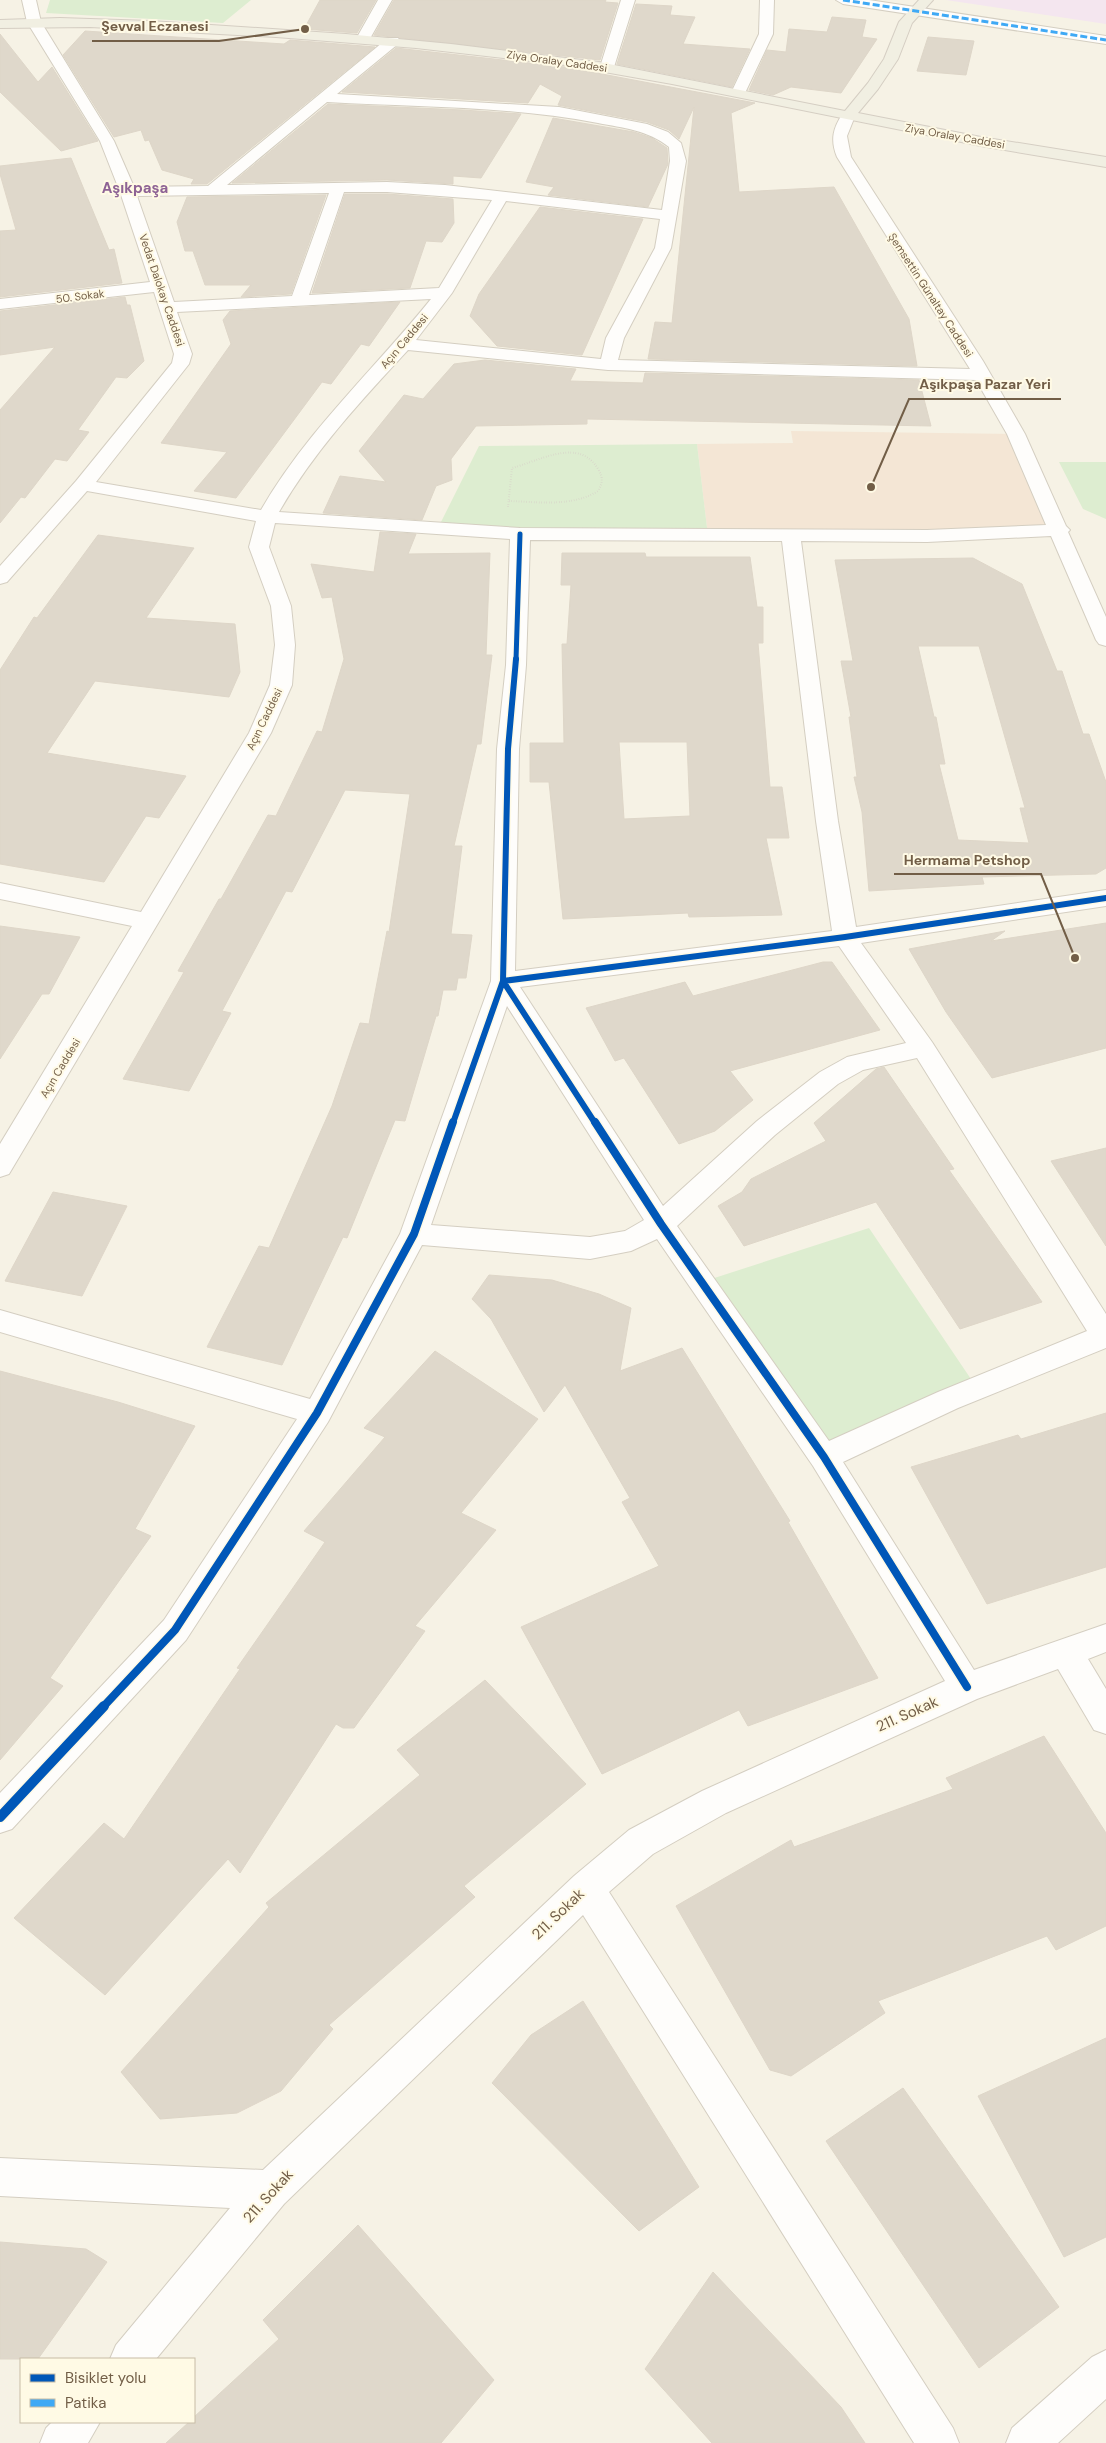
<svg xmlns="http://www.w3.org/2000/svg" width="1106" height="2443" viewBox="0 0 1106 2443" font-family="'DM Sans',sans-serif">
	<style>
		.commercial { fill: #f4e6d5 }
		.education { fill: #f4e6ef }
		.green { fill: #ddedd0 }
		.building { fill: #dfd8cb; stroke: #ded6c8; fill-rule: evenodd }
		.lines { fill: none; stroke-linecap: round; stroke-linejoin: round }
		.minor-casing { stroke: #d4cec1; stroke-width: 2 }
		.major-casing { stroke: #d5cec3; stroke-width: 2 }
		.path { stroke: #d7d0c8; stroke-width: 2; stroke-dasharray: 0.5 2; stroke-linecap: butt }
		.minor { fill: #fefdfb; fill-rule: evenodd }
		.major { fill: #f1efe2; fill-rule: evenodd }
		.quiet { stroke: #3fa9f5; stroke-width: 3; stroke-dasharray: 7 3; stroke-linecap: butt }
		.cycleway-far3-casing { stroke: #fffae5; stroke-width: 7 }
		.cycleway-far2-casing { stroke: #fffae5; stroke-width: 9 }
		.cycleway-far1-casing { stroke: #fffae5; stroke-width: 11 }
		.cycleway-casing { stroke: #fffae5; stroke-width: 13 }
		.cycleway-far3 { stroke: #0057b8; stroke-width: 5 }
		.cycleway-far2 { stroke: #0057b8; stroke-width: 6 }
		.cycleway-far1 { stroke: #0057b8; stroke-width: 8 }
		.cycleway { stroke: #0057b8; stroke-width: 10 }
		.labels { text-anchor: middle; stroke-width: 4; stroke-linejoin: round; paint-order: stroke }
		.far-street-label { font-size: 11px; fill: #725e47; stroke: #fffae5 }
		.far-district-label { font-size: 15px; font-weight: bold; fill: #8e6395; stroke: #fffae5 }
		.near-street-label { font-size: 15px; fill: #725e47; stroke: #fffae5 }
		.leader { fill: none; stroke: #725e47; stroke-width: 2 }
		.callout-dot { fill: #725e47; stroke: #fffae5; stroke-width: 2 }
		.callout-label { font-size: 14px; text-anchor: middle; font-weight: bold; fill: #725e47; stroke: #fffae5; stroke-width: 4; stroke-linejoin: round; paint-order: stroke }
	</style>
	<rect width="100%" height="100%" fill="#f6f2e5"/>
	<path class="commercial" d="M791 431 1016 434 1060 530 708 536 697 444 793 443Z"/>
	<path class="education" d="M946 0H1106V24Z"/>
	<path class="green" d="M50 0H251L223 23 46 13Z
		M697 444 708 536 438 528 479 446Z
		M1059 462H1106V519L1083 509Z
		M869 1228 977 1388 824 1457 702 1282Z"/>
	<path class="building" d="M320 0H376L357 33 304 29Z
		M394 0H606L605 2 618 3 600 60 374 35Z
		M636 4 672 6 670 15 695 17 683 44 750 49 732 87 617 64Z
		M832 17 866 20 862 37 877 39 841 93 791 87 773 95 749 90 767 50 786 52 789 29 827 32Z
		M85 31 284 44 290 40 375 47 207 184H191L194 179 162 170 149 140 145 141 141 130 114 137 63 55Z
		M0 34 38 82 52 67 98 141 61 151 0 92Z
		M928 37 974 41 966 75 917 71Z
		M396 48 565 67 755 103 731 113 739 192 834 187 909 319 917 366 648 359 655 322 672 323 694 107 679 139 669 130 647 122 558 105 562 96 540 84 528 103 342 92Z
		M328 104 463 110 521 114 481 178 453 176V184L387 180 232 183Z
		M553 118 634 132 652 138 667 148 668 164 648 207 548 195 554 187 526 182Z
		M71 158 109 250 114 249 122 283 0 297V231L16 230 0 174V166Z
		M345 194H387L453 199 454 223 442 242 426 241 410 288 312 293Z
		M326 195 291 294 241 297 251 285H205L193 251H185L177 222 187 197Z
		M540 207 643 219 582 355 497 346 470 316 479 294Z
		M125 297 127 305H130L144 361 127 378 116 377 78 430 89 432 67 461 55 459 25 498 21 497 0 523V410L55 347 0 355V311Z
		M400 302 369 346 361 344 331 384 322 382 236 498 194 491 227 452 161 443 231 344 223 320 230 311Z
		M485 360 576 369 570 381 643 383 645 373 919 380 931 426 587 419V424L476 426 451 459 452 480 436 486 422 520 323 513 340 476 386 482 359 451 404 395 423 399 454 364Z
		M380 532 416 534 408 554 490 553 486 655H492L481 744H477L454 846H462L451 934 472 935 466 978H458L456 990H443L438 1016H436L405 1121 395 1120 347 1238 343 1237 282 1365 207 1347 259 1246 269 1248 332 1106 360 1023 369 1024 387 931 389 932 410 794 345 790 292 892 286 891 222 1011 231 1013 189 1091 123 1079 184 972 178 971 219 899H221L268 815 276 816 317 731 322 732 344 659 332 597 322 598 311 564 374 572Z
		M98 535 194 548 146 618 235 624 240 672 229 697 95 681 47 753 186 776 159 818 146 816 104 882 0 864V670L34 617 37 618Z
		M562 553H645L646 557H750L757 607H763V643H758L770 787H782L789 838H766L782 915 689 917 688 913 563 919 549 782H530V743H564L562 644H567L571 585H561ZM619 742H687L690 816 624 819Z
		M973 558 1022 584 1057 671H1062L1083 734H1089L1106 782V868L1096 874 982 877 984 884 869 891 862 812 854 777H857L849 717H851L841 661H853L835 560ZM918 646H979L1025 808H1020L1029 843 958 840 939 764H945L936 717H934Z
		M1106 923V1048L992 1078 946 1012 909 949 1005 931 991 941Z
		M0 926 80 937 49 994H42L0 1059Z
		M823 962H832L880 1030 730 1071 753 1100 715 1131 679 1144 624 1058 615 1061 586 1008 685 982 693 996Z
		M884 1067 954 1169 949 1170 1042 1302 960 1329 876 1202 744 1246 718 1206 742 1192 751 1179 826 1141 814 1123 876 1069Z
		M1106 1148V1246L1051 1161Z
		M53 1192 127 1206 82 1296 5 1281Z
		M489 1275 552 1280 599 1294 631 1308 620 1371 682 1348 790 1521 788 1522 878 1678 748 1726 739 1710 602 1774 521 1627 659 1566 622 1502 630 1498 565 1385 544 1412 491 1319 472 1299Z
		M435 1351 538 1419 461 1513 496 1530 415 1626 425 1631 354 1728H343L336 1724 240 1873 228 1859 105 1995 14 1918 104 1823 124 1839 240 1669 237 1668 325 1542 304 1531 385 1437 364 1428Z
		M0 1371 118 1402 195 1426 135 1529 151 1536 50 1678 63 1686 0 1760Z
		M1106 1413V1567L987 1604 911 1467 1018 1435 1021 1439Z
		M485 1680 586 1784 464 1886 475 1897 329 2025 333 2029 281 2091 237 2113 160 2119 121 2072 269 1907 266 1903 420 1775 397 1750Z
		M1044 1736 1106 1833V1926L1056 1950 1047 1936 878 2001 885 2013 791 2076 770 2070 676 1906 791 1840 794 1847 953 1789 946 1778Z
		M583 2001 699 2187 639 2231 492 2083 531 2035Z
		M1106 2038V2237L1064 2257 978 2096Z
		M903 2088 1059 2307 979 2368 826 2141Z
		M358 2225 494 2380 441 2443H166L189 2422H194V2417L279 2339 263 2320Z
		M0 2242 86 2249 107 2262 38 2359H0Z
		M713 2272 841 2407 865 2443H712L645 2369Z"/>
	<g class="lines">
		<g class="minor-casing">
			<path id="minor" d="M22 0H36L41 22 114 141 134 187 208 186 388 38H398L400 41 398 44 337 94 559 107 647 124 668 132 681 143 686 161 671 248 624 338 618 360 970 369 837 157C830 140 833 128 843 113H853L855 116 847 136 851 157 983 361 1025 434 1066 526 1070 530 1068 532 1106 617V646L1099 644 1096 640 1051 536 927 542 801 541 838 821 856 927 1106 890V906L861 943 932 1042 1106 1314V1348L958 1408 843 1462 974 1670 1106 1624V1652L1088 1659 1106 1689V1734L1094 1730 1058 1669 977 1699 726 1813 653 1854 609 1892 953 2428 959 2443H914L583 1915 284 2204 156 2359H110L116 2345 230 2208 0 2196V2158L263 2170 574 1876 629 1830 702 1791 945 1681 813 1466 657 1239 631 1251 590 1259 422 1245 328 1422 186 1640 12 1829 0 1833V1793L164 1620 297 1419 0 1332V1310L310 1399 400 1234 491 981 497 749 506 665 510 539 275 523 269 547 291 606 295 645 292 685 271 733 9 1174 0 1177V1144L132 926 0 899V883L141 912 249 733 270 685 275 645 271 606 249 547 256 521 87 491 7 582 0 584V566L76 481 172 363 174 354 154 292 0 309V299L150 282 120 192 100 141 27 22ZM327 102C417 107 509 106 598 123 623 128 648 130 669 147L670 161 662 210 445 185 387 182 227 185ZM344 192H387L492 200 439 288 309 295ZM329 193 292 296 174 302 137 196ZM506 201 660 219 655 248 606 338 601 359 416 340 452 293ZM431 299C374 370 307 430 261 510L96 482 189 364 192 354 177 312ZM408 350 608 370 976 380 1007 434 1046 525 927 530 520 528 279 512C314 451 361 401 408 350ZM530 540 782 541 816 821 832 931 515 971 519 749 526 665ZM839 946 906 1043 847 1057 820 1072 757 1121 663 1206 520 987ZM507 1006 644 1220 625 1231 590 1237 431 1225ZM917 1058 1087 1331 938 1392 829 1441 677 1226 775 1135 838 1084 863 1070Z
				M378 0H392L368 42H358L356 39Z
				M621 0H635L614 67 607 71 600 67Z
				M760 0H774L773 34 745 93 743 96H733L731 93 759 34Z
				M836 0H869L1106 36V44L843 4Z
				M1106 2350V2399L1058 2443H1006L1012 2428 1092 2357Z
				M52 2422H100L88 2443H40L46 2428Z"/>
		</g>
		<g class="major-casing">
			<path id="major" d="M919 0H933L912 23 898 59 878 89 858 113 981 137 1106 157V167L981 146 672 84 565 65 416 48 276 37 90 27 0 28V20L60 18 151 21 346 34 451 44 599 62 845 111 868 83 884 59 899 22Z"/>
		</g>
		<path class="path" d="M508 507 512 468C537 462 579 436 598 469 603 477 603 483 598 491 573 507 537 502 509 501"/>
		<use href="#minor" class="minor"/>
		<use href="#major" class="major"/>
		<path class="quiet" d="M843 0 1106 40"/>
		<g class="cycleway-far3-casing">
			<path id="cycleway-far3" d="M516 660 520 534"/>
		</g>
		<g class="cycleway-far2-casing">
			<path id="cycleway-far2" d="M516 659 508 749 503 981 595 1123
				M453 1123 503 981 845 937 1106 898"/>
		</g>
		<g class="cycleway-far1-casing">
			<path id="cycleway-far1" d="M595 1122 661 1224 824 1457 967 1687
				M103 1707 175 1630 317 1413 414 1234 453 1122"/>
		</g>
		<g class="cycleway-casing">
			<path id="cycleway" d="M0 1817 104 1706"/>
		</g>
		<use href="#cycleway-far3" class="cycleway-far3"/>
		<use href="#cycleway-far2" class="cycleway-far2"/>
		<use href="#cycleway-far1" class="cycleway-far1"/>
		<use href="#cycleway" class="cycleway"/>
	</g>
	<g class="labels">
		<g class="far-street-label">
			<text transform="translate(557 61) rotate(8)" y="4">Ziya Oralay Caddesi</text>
			<text transform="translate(955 136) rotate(10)" y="4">Ziya Oralay Caddesi</text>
			<text transform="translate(162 290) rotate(71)" y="4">Vedat Dalokay Caddesi</text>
			<text transform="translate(931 295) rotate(57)" y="4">Şemsettin Günaltay Caddesi</text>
			<text transform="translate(80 296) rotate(-7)" y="4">50. Sokak</text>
			<text transform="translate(404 341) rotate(-50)" y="4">Açın Caddesi</text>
			<text transform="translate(264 719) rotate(-64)" y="4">Açın Caddesi</text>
			<text transform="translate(60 1068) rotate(-59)" y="4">Açın Caddesi</text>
		</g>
		<g class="far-district-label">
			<text x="135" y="193">Aşıkpaşa</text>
		</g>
		<g class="near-street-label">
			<text transform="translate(907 1714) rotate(-24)" y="5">211. Sokak</text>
			<text transform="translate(558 1914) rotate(-44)" y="5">211. Sokak</text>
			<text transform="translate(268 2196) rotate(-48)" y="5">211. Sokak</text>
		</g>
	</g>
	<path class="leader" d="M305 29L219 41H92M871 487L909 399H1061M1075 958L1041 874H894"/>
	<g class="callout-dot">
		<circle cx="305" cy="29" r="5"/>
		<circle cx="871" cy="487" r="5"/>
		<circle cx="1075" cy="958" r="5"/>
	</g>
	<g class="callout-label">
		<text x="155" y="31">Şevval Eczanesi</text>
		<text x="985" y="389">Aşıkpaşa Pazar Yeri</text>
		<text x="967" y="865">Hermama Petshop</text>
	</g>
	<rect x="20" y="2358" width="175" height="65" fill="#fffae5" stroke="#c7bca6"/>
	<rect x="30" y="2374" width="25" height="8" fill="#0057b8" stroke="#c7bca6"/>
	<text x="65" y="2383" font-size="15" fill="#725e47">Bisiklet yolu</text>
	<rect x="30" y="2399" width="25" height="8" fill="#3fa9f5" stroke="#c7bca6"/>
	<text x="65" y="2408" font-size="15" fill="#725e47">Patika</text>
</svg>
